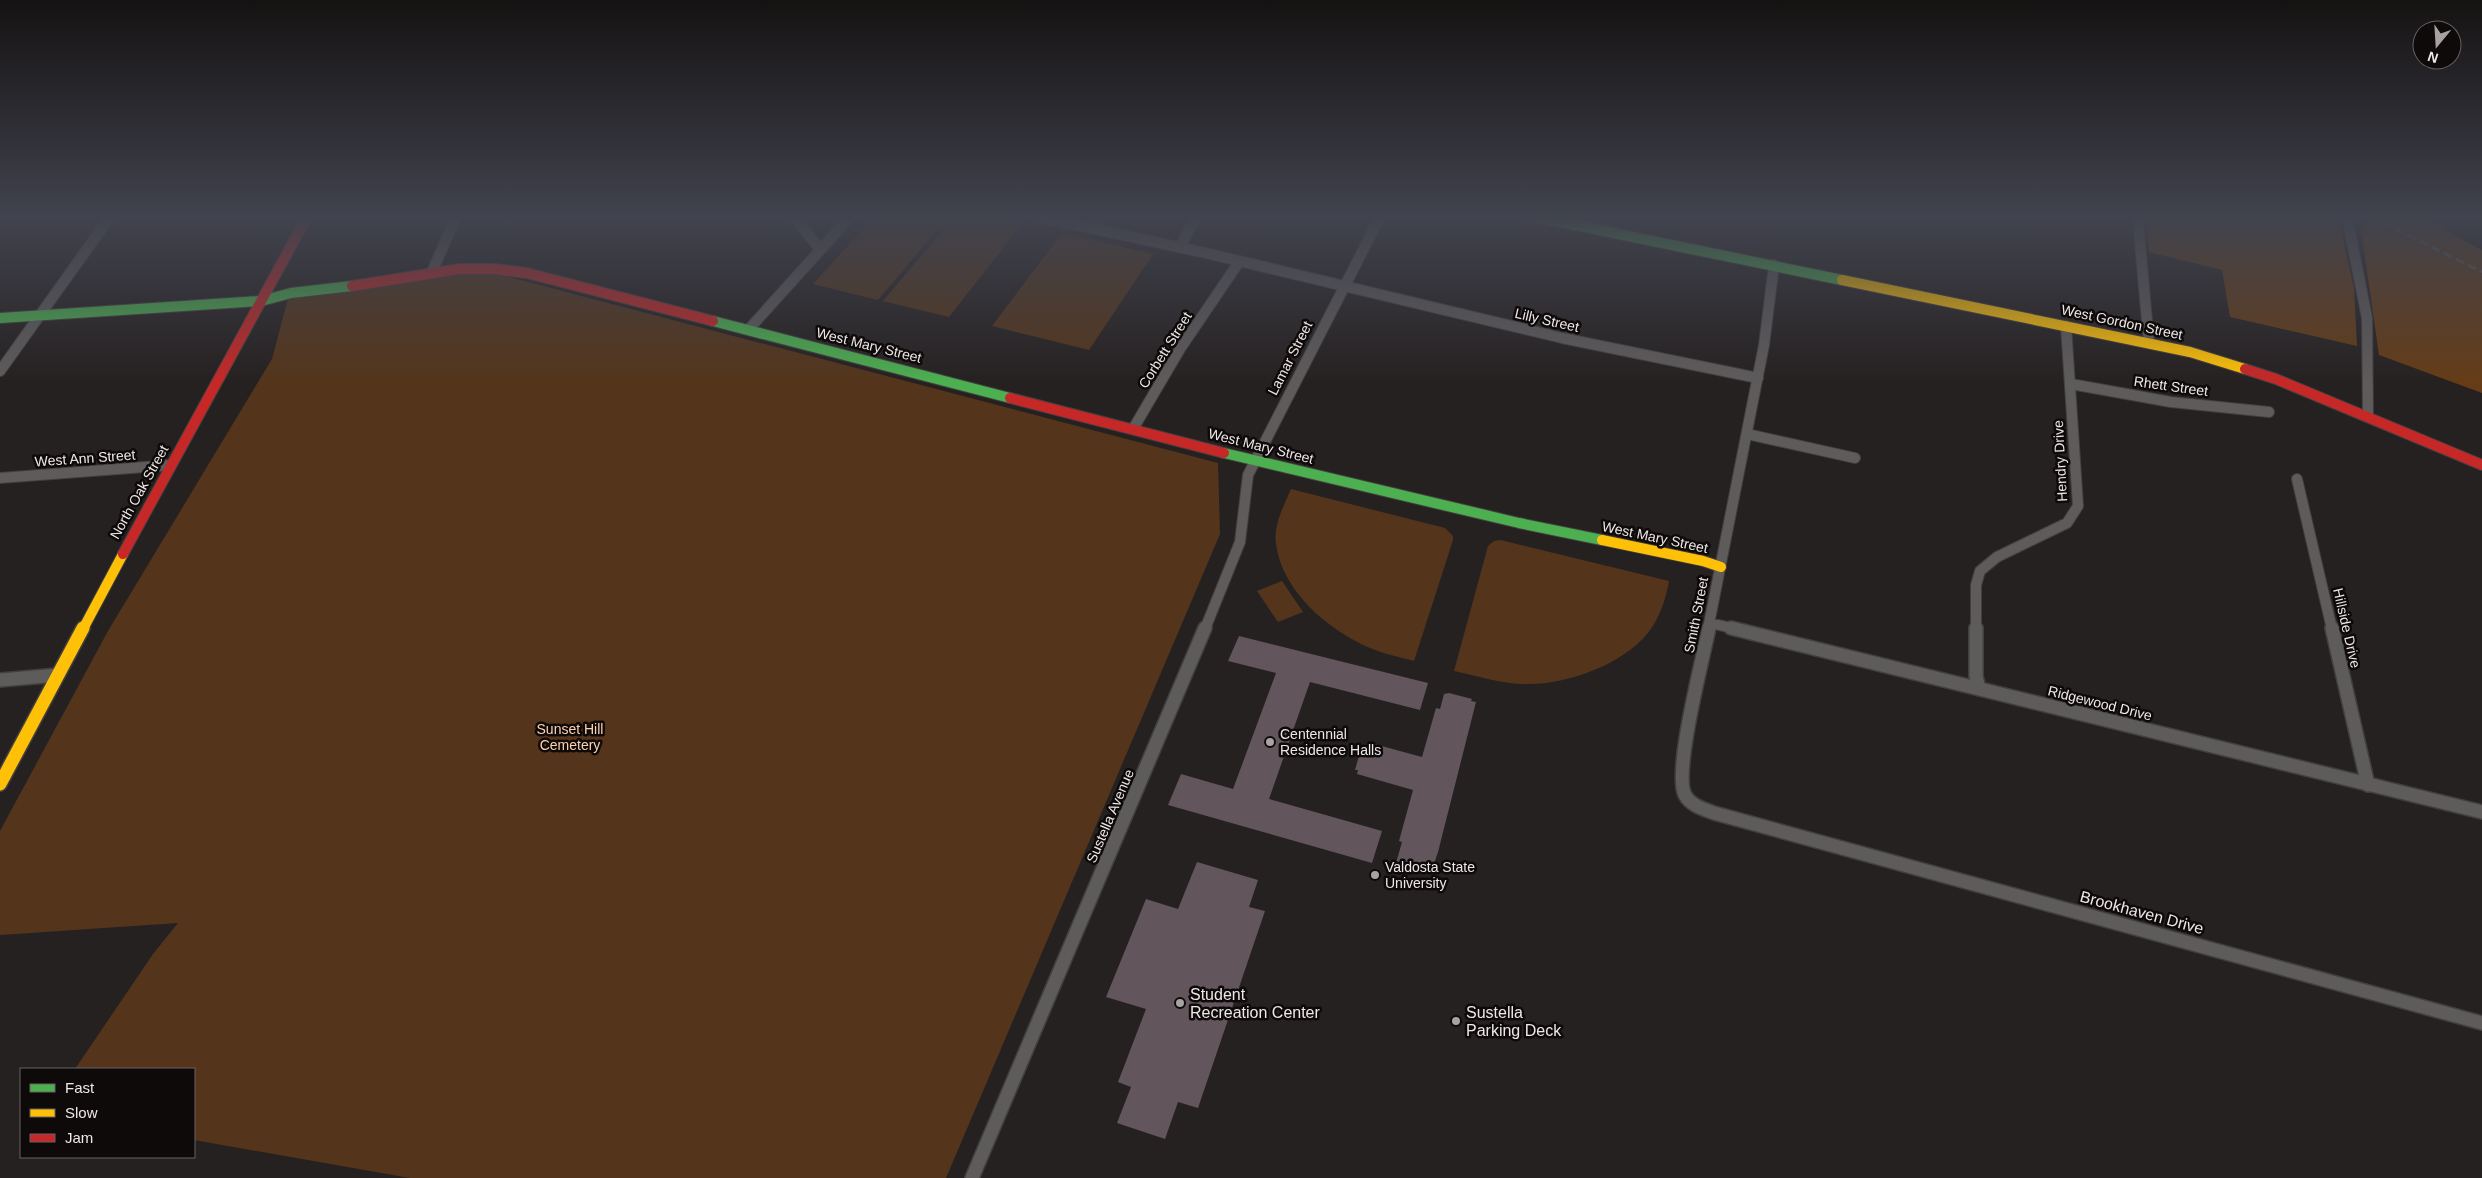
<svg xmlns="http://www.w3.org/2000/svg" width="2482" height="1178" viewBox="0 0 2482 1178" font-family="Helvetica,sans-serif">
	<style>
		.green { fill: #54351b }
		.forest { fill: #653c17 }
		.building { fill: #62555b }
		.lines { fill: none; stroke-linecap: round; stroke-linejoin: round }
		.street-far1-casing { stroke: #443f3f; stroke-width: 12 }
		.street-casing { stroke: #443f3f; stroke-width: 16 }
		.fast-casing { stroke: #443f3f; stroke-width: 12 }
		.slow-far1-casing { stroke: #443f3f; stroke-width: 12 }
		.slow-casing { stroke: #443f3f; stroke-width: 16 }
		.jam-casing { stroke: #443f3f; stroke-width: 12 }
		.street-far1 { stroke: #5e5b5b; stroke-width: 10 }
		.street { stroke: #5e5b5b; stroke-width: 13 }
		.fast { stroke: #4caf50; stroke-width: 10 }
		.slow-far1 { stroke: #ffc107; stroke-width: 10 }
		.slow { stroke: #ffc107; stroke-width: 13 }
		.jam { stroke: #c62828; stroke-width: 10 }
		.rail { stroke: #625c5d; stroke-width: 3; stroke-dasharray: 9 4.5; stroke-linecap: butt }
		.poi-dot { fill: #a8a2a2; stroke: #0e0a0a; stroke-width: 2 }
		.labels { text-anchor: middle; stroke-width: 5; stroke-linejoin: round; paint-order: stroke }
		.street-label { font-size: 14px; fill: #eee7e7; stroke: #0e0a0a }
		.park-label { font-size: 14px; fill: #fed0ae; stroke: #0e0a0a }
		.poi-label { font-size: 14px; fill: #eee7e7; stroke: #0e0a0a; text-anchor: start }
		.near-street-label { font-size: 16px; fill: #eee7e7; stroke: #0e0a0a }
		.near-poi-label { font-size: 16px; fill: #eee7e7; stroke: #0e0a0a; text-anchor: start }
	</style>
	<rect width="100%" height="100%" fill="#262121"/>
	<path class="green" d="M874 217H948L878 300 813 284Z
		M954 217H991L1022 224 949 317 883 301Z
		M1062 233 1153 254 1089 350 992 326Z
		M458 272H490L1218 463 1220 534 946 1178H410L194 1140V1069H75L153 954 178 923 0 935V831L108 631 272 359 289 295Z
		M1291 489 1445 528 1453 536V540L1414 661C1400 657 1384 654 1370 648 1328 630 1282 591 1276 544 1273 525 1284 506 1291 489Z
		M1500 540 1669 581C1666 599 1659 620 1647 634 1622 665 1565 685 1526 684 1502 684 1478 676 1454 671L1488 546 1494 541Z
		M1282 581 1303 612 1278 622 1257 591Z"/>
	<path class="forest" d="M2146 217H2338L2354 288 2357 346 2230 317 2222 270 2149 252Z
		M2376 217H2420L2482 250V393L2379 355 2361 229Z"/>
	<path class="building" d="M1239 636 1428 683 1420 710 1310 682 1269 799 1382 831 1372 863 1168 805 1181 774 1233 789 1276 673 1228 661Z
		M1449 693 1472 699 1471 701 1476 702 1438 852 1431 873 1427 872V874L1400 867V864L1396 863 1402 842 1399 841 1413 790 1357 774 1358 770H1355L1362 745 1366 746 1367 742 1422 757 1436 708 1440 709 1444 694Z
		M1197 862 1258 880 1249 907 1265 911 1198 1108 1178 1102 1165 1139 1117 1123 1131 1087 1118 1082 1146 1009 1106 997 1146 899 1178 909Z"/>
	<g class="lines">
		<g class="street-far1-casing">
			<path id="street-far1" d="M794 217 820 249
				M1039 217 1206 253 1562 338 1758 378
				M2347 217 2367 318 2368 417
				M2138 221 2149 343
				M1180 247 1196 217
				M432 272 456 217
				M749 329 850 217
				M0 371 110 217
				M2071 384 2171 402 2269 412
				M1133 429 1180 349 1239 262
				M1747 434 1855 458
				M0 478 171 465
				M2297 479 2332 629
				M1710 623 1736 629
				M1205 629 1240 542 1248 475 1380 217
				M1708 629 1764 345 1774 265
				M1976 629V585L1980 571 1997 557 2067 523 2078 506 2066 326"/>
		</g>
		<g class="street-casing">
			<path id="street" d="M1709 628C1703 658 1673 773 1685 795 1691 806 1704 809 1714 813L2482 1023
				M1731 628 2482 812
				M1976 628V676L1979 689
				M2332 628 2368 785
				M0 680 58 675
				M972 1178 1205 628"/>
		</g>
		<g class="fast-casing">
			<path id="fast" d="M1536 217 1842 280
				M0 318 261 301 291 293 352 286
				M713 321 1010 398
				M1224 453 1519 523 1602 540"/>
		</g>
		<g class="slow-far1-casing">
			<path id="slow-far1" d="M1842 280 2190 352 2245 369
				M1602 540 1703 561 1721 567
				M83 629 123 554"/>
		</g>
		<g class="slow-casing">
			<path id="slow" d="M0 784 83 628"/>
		</g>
		<g class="jam-casing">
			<path id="jam" d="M352 286 459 269H495L527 273 713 321
				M2245 369 2276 379 2482 465
				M1010 398 1224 453
				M123 554 307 217"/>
		</g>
		<use href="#street-far1" class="street-far1"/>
		<use href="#street" class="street"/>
		<use href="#fast" class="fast"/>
		<use href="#slow-far1" class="slow-far1"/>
		<use href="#slow" class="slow"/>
		<use href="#jam" class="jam"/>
		<path class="rail" d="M2371 217 2482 272"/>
	</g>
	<linearGradient id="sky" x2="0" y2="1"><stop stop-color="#151212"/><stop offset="0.57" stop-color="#41434e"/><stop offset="1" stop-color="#41434e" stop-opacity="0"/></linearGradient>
	<rect width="2482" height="382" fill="url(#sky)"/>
	<g class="poi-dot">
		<circle cx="1270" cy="742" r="5"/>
		<circle cx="1375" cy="875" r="5"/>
		<circle cx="1180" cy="1003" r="5"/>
		<circle cx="1456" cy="1021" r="5"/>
	</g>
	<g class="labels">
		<g class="street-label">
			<text transform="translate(1547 320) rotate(13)" y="5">Lilly Street</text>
			<text transform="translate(2122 322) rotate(12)" y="5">West Gordon Street</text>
			<text transform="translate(869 345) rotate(14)" y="5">West Mary Street</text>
			<text transform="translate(1165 350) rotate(-58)" y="5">Corbett Street</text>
			<text transform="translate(1290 358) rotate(-63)" y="5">Lamar Street</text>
			<text transform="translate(2171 386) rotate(8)" y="5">Rhett Street</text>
			<text transform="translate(1261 446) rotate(14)" y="5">West Mary Street</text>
			<text transform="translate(85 458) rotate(-4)" y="5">West Ann Street</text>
			<text transform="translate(2060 461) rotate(-93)" y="5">Hendry Drive</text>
			<text transform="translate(139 492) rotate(-61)" y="5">North Oak Street</text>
			<text transform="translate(1655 537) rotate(12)" y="5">West Mary Street</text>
			<text transform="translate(1696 615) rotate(-79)" y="5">Smith Street</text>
			<text transform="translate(2347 628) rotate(77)" y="5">Hillside Drive</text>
			<text transform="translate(2100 703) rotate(14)" y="5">Ridgewood Drive</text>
			<text transform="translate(1110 816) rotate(-67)" y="5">Sustella Avenue</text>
		</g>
		<g class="park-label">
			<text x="570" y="734">Sunset Hill<tspan x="570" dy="16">Cemetery</tspan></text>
		</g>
		<g class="poi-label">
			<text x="1280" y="739">Centennial<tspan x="1280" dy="16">Residence Halls</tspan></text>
			<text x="1385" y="872">Valdosta State<tspan x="1385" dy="16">University</tspan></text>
		</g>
		<g class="near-street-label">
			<text transform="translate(2142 912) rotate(15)" y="6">Brookhaven Drive</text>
		</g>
		<g class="near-poi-label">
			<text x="1190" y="1000">Student<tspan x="1190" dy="18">Recreation Center</tspan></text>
			<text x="1466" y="1018">Sustella<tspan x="1466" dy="18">Parking Deck</tspan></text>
		</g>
	</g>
	<rect x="20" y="1068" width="175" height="90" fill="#0e0a0a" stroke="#686262"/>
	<rect x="30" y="1084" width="25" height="8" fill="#4caf50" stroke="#686262"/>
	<text x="65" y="1093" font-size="15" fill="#eee7e7">Fast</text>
	<rect x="30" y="1109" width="25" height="8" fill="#ffc107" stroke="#686262"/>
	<text x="65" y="1118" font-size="15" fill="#eee7e7">Slow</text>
	<rect x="30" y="1134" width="25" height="8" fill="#c62828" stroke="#686262"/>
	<text x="65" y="1143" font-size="15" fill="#eee7e7">Jam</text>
	<g transform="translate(2437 45) rotate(198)"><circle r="24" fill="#0e0a0a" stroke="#686262"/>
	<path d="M0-4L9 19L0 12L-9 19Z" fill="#a8a2a2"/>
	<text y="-8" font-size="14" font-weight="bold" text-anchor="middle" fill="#eee7e7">N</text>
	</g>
</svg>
